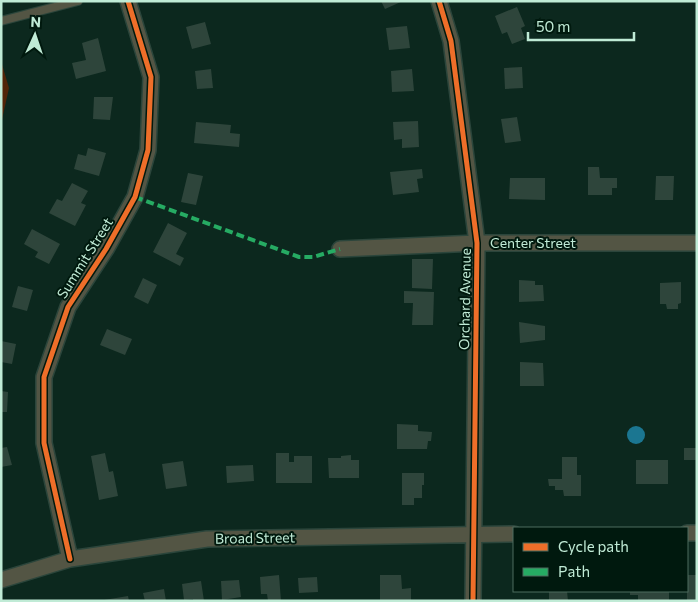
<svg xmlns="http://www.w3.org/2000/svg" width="698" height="602" viewBox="0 0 698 602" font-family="Commissioner,sans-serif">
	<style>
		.green { fill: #512408 }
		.water { fill: #1b7691 }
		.building { fill: #2e453b }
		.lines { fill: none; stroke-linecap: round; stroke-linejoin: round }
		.lane-casing { stroke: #2b453b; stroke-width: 10 }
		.street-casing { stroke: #2b453b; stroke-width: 18 }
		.lane { stroke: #535544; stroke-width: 8 }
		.street { stroke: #535544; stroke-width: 15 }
		.quiet { stroke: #26ab63; stroke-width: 4; stroke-dasharray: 8 4; stroke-linecap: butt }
		.cycleway-casing { stroke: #00190e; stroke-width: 8 }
		.cycleway { stroke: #ee6e29; stroke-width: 5 }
		.labels { text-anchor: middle; stroke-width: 4; stroke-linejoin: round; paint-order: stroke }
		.street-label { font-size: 14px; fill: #c0ebd6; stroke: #00190e }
	</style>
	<rect width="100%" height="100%" fill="#0c281e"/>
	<path class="green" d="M1 61 9 88 1 124Z"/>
	<path class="water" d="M627 435a9 9 0 1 1 18 0a9 9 0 1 1-18 0Z"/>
	<path class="building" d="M381 1H403L385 9Z
		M517 7 525 26 521 28 525 39 512 44 507 32 502 34 495 16Z
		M205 22 211 44 192 49 186 27Z
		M407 26 410 48 389 50 386 28Z
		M98 38 106 71 76 79 72 63 86 60 82 43Z
		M522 67 523 88 505 89 504 68Z
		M211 69 213 88 197 89 195 71Z
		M412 69 414 91 392 92 391 71Z
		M94 97H113L110 120 93 119Z
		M517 117 521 141 505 143 501 119Z
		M418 121 419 147 402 148V139L394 140 393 122Z
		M196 122 231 125 230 133 240 134 239 147 194 143Z
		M88 148 106 153 99 176 74 169 78 154 86 156Z
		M588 167H599L600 178H617V188H612V195H588Z
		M422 169 423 178 417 179 419 192 393 195 390 172Z
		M188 173 203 176 196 205 181 202Z
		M656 176H674L673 200H655Z
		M510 178H545V200L509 199Z
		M72 183 88 191 81 203 86 205 75 226 49 213 57 199 62 201Z
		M168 223 187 233 176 254 184 258 180 266 153 252Z
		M32 229 60 244 49 264 35 257 38 252 24 244Z
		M412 259H433L432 289 412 288Z
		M143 278 157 285 148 304 134 297Z
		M519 280 535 281V285H543L544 301 519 302Z
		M681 282V303L678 304V309H667L666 304H660V283Z
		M18 286 33 290 27 311 12 307Z
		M404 291 434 292 433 325H412L413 303H404Z
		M519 322 545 326V340L520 343Z
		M107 329 132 339 125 355 100 345Z
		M1 341 16 344 12 364 1 362Z
		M520 362 543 363 544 386H520Z
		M1 391 8 392 7 412H1Z
		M397 424 418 425V431L432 432 431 441H428L427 449H397Z
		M7 447 12 465 1 467V448Z
		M684 448H697V460H684Z
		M105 453 109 472 113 471 118 496 99 500 91 456Z
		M276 453H289V462H294V456H312V483H276Z
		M351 455V460H359V478H329L328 458H341V456Z
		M562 457H577V475H581V496H564L563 490H555V486H549L548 479H562Z
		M636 460H668V484H636Z
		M183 461 187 486 166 489 162 464Z
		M253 465 254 481 227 483 226 466Z
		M402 473H424V485H422V498H414V505H402Z
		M279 575 281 601H268L267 594H261L260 577Z
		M380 575H401L402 589 411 588V601H380Z
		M687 575H697V601H687Z
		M317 577 318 592 299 593 298 578Z
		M239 580 241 597 222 600 221 581Z
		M201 581 204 601H193V599L184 600 182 584Z
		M164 589 166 601H145L143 593Z
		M549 591H567L568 601H549Z
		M630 591 669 592V601H638V595H630Z
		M128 596 129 601H104V600Z"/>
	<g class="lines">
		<g class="lane-casing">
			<path id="lane" d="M1 21 78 1"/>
		</g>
		<g class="street-casing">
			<path id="street" d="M439 1 451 41 477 243 473 601
				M340 249 477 243H697
				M687 533H697
				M70 559 44 443V377L68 307 106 249 135 197 148 150 151 77 128 1
				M1 580 70 559 207 539 514 534"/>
		</g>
		<use href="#lane" class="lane"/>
		<use href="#street" class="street"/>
		<path class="quiet" d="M135 197 299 257H313L340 249"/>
		<g class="cycleway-casing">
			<path id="cycleway" d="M439 1 451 41 477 243 473 601
				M70 559 44 443V377L68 307 106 249 135 197 148 150 151 77 128 1"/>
		</g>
		<use href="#cycleway" class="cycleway"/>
	</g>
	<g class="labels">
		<g class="street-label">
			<text x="533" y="248">Center Street</text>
			<text transform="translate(85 258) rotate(-58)" y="5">Summit Street</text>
			<text transform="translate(465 299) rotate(-89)" y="5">Orchard Avenue</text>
			<text transform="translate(255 538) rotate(-1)" y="5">Broad Street</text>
		</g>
	</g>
	<rect width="698" height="602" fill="none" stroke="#c0ebd6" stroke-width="5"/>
	<rect x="513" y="527" width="175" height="65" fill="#00190e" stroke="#4d6d5e"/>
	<rect x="523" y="543" width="25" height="8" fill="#ee6e29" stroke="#4d6d5e"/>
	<text x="558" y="552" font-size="15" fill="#c0ebd6">Cycle path</text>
	<rect x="523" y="568" width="25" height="8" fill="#26ab63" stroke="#4d6d5e"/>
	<text x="558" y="577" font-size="15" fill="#c0ebd6">Path</text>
	<g transform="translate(35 35) rotate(3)" stroke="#00190e" stroke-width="4" paint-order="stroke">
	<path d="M0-4L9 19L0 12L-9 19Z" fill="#c0ebd6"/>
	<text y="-8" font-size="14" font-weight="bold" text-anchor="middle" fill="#c0ebd6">N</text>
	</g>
	<path d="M528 32v8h106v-8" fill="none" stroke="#c0ebd6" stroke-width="2.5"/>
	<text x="536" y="32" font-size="15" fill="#c0ebd6" stroke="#00190e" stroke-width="4" paint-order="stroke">50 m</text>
</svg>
